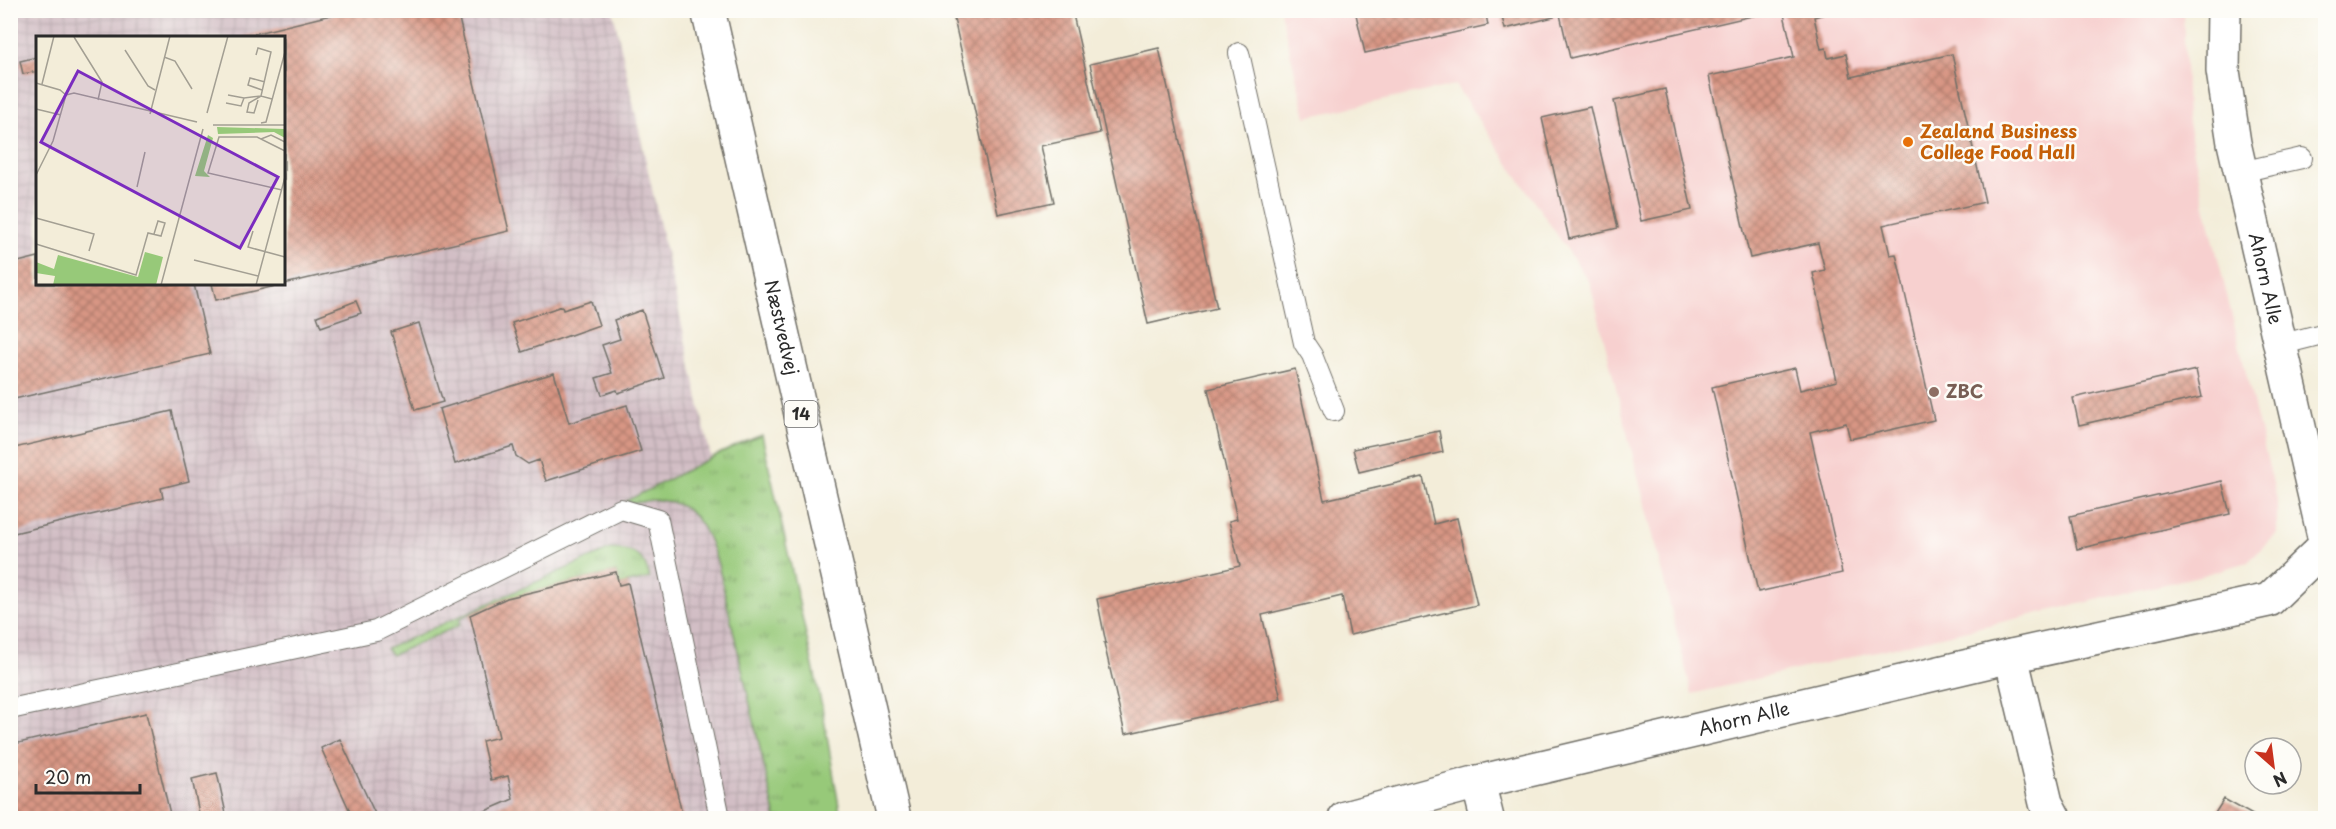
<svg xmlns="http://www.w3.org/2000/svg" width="2336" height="829" viewBox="0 0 2336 829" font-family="'Playpen Sans',sans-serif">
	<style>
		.built { fill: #f7d0cf }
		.industrial { fill: url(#industrial-grid); fill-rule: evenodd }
		.grass { fill: url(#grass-tufts); stroke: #617a52; stroke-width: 1.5 }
		.building { fill: url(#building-cross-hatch) }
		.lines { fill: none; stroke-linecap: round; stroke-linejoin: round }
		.service-casing { stroke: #716f68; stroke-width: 22 }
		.minor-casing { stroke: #716f68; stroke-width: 36 }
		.primary-casing { stroke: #716f68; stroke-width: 36 }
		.service { stroke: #fff; stroke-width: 20 }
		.minor { stroke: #fff; stroke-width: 33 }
		.primary { stroke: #fff; stroke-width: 33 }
		.food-dot { fill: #e8710a; stroke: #fdfcf7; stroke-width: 2 }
		.education-dot { fill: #8d6e63; stroke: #fdfcf7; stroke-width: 2 }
		.labels { text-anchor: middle; stroke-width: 5; stroke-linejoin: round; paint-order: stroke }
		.shield { fill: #fdfcf7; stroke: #6a6a68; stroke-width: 1.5 }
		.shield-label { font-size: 16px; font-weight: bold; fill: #2b2b2b }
		.food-label { font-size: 18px; font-weight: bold; fill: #c56008; stroke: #fdfcf7; text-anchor: start }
		.street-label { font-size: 18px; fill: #2b2b2b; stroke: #fdfcf7 }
		.education-label { font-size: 18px; font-weight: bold; fill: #785e54; stroke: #fdfcf7; text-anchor: start }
		.inset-road { fill: none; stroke: #a39f93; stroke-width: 1.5 }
		.view { fill: #7b2cbf; fill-opacity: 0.15; stroke: #7b2cbf; stroke-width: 3 }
		.inset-edge { fill: none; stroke: #2b2b2b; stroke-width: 3 }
	</style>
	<defs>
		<pattern id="industrial-grid" width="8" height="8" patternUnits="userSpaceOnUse" patternTransform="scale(1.5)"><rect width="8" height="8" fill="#d2bec5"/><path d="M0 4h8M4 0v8" fill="none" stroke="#b4a3a9"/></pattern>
		<pattern id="grass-tufts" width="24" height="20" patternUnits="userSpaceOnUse" patternTransform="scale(1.5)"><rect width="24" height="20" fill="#97c979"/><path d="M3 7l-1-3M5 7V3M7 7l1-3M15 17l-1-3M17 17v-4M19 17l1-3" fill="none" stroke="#7ba363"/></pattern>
		<pattern id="building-cross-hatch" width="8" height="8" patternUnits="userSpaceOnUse" patternTransform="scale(1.5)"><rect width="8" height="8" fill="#d89684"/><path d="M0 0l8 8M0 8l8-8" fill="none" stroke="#af7b6c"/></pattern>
	</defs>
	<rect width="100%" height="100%" fill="#fdfcf7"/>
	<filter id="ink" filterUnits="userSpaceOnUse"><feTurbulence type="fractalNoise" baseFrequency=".0167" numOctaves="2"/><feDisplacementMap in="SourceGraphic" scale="12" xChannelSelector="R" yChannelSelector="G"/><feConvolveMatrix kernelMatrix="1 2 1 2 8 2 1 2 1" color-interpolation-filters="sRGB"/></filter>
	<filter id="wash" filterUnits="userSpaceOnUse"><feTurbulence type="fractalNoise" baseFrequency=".008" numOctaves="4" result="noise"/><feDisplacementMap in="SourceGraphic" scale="24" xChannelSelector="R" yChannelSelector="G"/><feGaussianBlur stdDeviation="1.35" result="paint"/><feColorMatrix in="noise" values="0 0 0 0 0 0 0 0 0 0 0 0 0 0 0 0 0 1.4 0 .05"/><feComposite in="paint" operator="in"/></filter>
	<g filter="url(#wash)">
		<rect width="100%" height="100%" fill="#f3edd9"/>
		<path class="built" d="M1280 11H2183L2187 117 2202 193 2277 500V534L2248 562 2199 576 1692 694 1590 283 1455 85 1306 117Z"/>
		<path class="industrial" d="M10 11H613L790 818H11ZM38 38H284V284H38Z"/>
		<path class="grass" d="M762 435 822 707 841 818H776L718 564C706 529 695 500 653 500 643 500 635 506 626 501 671 479 715 453 762 435Z
			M610 549C635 549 644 555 650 578L619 585 616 572 507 598 460 618V625L392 655 386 649Z"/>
		<g id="blocks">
			<path class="building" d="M351 10H457L509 231 216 300 212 284H284V38L241 37Z
				M952 10H1072L1100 133 1041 146 1054 202 998 214Z
				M1355 10H1485L1488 25 1365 53Z
				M1512 10H1552L1554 17 1505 29 1501 13Z
				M1559 10H1774V11L1570 58Z
				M1783 10H1838L1814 17 1821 49 1826 48 1828 58 1846 54 1851 77 1952 54 1985 202 1883 225 1890 255 1896 254 1934 420 1850 439 1846 423 1810 432 1842 573 1758 592 1712 387 1795 368 1800 390 1837 381 1813 273 1825 270 1818 243 1750 258 1709 76 1794 57Z
				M1159 48 1217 308 1148 324 1090 64Z
				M37 57 38 71 23 74 20 61Z
				M1665 89 1692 210 1641 221 1614 101Z
				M1590 107 1618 228 1569 239 1542 118Z
				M38 257V284H194L210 354 10 400V264Z
				M356 301 361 313 321 327 317 316Z
				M591 301 599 325 522 352 512 323 562 306 563 310Z
				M642 310 664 378 618 393 617 390 602 395 596 378 612 373 602 345 620 339 614 320Z
				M419 323 443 402 415 410 391 332Z
				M1295 369 1324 500 1423 477 1434 524 1457 518 1477 605 1350 635 1342 596 1262 615 1281 699 1125 734 1104 643H1106L1097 599 1240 566 1229 521 1237 519 1208 389Z
				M2196 370 2202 397 2079 425 2073 398Z
				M554 373 569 423 627 405 641 451 546 481 539 460 528 464 516 456 513 446 455 464 439 409Z
				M172 411 189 481 161 488 163 498 14 533 10 520V449Z
				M1439 431 1443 452 1359 472 1353 449Z
				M2222 481 2230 514 2077 549 2070 516Z
				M616 572 619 585 628 583 683 818H469L513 799 508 776 491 780 482 741 499 737 470 615 507 598Z
				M146 713 171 818H10V745Z
				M340 739 377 818H353L321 748Z
				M217 773 227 818H200L192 779Z
				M2224 799 2258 818H2212Z"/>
		</g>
	</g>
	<g filter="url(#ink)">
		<use href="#blocks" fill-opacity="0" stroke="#716f68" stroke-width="1.5"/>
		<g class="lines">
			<g class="service-casing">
				<path id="service" d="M1239 53 1304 343 1312 355 1334 411
					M2241 172 2302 158
					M2279 345 2326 333
					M10 709 376 631 621 509 658 520 720 818"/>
			</g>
			<g class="minor-casing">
				<g id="minor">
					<path id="s1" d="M2224 10 2223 71 2234 143 2326 545"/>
					<path d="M2011 656 2046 803 2054 818"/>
					<path d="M1478 782 1487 818"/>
					<path id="s2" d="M1345 818 1478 782 1546 766 2011 656 2269 600 2326 545"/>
				</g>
			</g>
			<g class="primary-casing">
				<g id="primary">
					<path id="s3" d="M708 10 894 818"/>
				</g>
			</g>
			<use href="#service" class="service"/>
			<use href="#minor" class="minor"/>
			<use href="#primary" class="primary"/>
		</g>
	</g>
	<circle class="food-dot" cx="1908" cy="142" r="6"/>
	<circle class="education-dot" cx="1934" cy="392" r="6"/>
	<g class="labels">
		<rect class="shield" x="784.5" y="401" width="33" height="26" rx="4.5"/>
		<g class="shield-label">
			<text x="801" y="420">14</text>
		</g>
		<g class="food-label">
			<text x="1920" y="138">Zealand Business<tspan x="1920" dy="21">College Food Hall</tspan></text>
		</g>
		<g class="street-label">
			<text dy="6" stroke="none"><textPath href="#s1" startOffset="273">Ahorn Alle</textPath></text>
			<text dy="6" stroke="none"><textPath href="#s3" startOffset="326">Næstvedvej</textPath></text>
			<text dy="6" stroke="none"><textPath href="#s2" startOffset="411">Ahorn Alle</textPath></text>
		</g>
		<g class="education-label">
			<text x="1946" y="398">ZBC</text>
		</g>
	</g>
	<g transform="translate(36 36)">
		<rect width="249" height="249" fill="#f3edd9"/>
		<path d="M181 91 249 93V102L238 96 182 98ZM172 99 177 102 168 135 174 141 159 140ZM109 216 127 221 120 249H17L19 240 0 237V226L18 233 22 219 102 241Z" fill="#97c979"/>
		<path class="inset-road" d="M38 1 66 46 62 64M89 14 112 50 119 54M128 21 139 25 156 53M0 47 24 54 30 59M6 48 18 0M226 54 212 49 214 42 229 46M30 59 38 57 161 86M192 59 208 62 225 60 235 16 222 12 220 19M222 64 218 77 211 76 213 67 225 60 236 63M190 67 205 70 208 62M0 73 25 79M171 77 192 0M114 78 134 0M225 87 230 86 249 16M177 89H249M225 103 235 99 249 106M0 139 17 105 30 59M101 151 109 116M246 154 172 137 183 101H221L249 115M0 182 58 198 53 215M217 195 212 211 249 221M0 208 100 239 112 197 125 200 129 187 122 185 118 198M158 224 222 240M125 249 167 93M220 249 249 141"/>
		<path class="view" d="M42 35 242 141 204 212 5 106Z"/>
		<rect width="249" height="249" class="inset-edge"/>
	</g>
	<rect width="2336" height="829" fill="none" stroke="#fdfcf7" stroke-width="36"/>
	<g transform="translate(2273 766) rotate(152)"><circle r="28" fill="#fdfcf7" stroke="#a9a8a5" stroke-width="1.5"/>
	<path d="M0-4.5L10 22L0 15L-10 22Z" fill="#c8321e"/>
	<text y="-9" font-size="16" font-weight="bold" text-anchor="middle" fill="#2b2b2b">N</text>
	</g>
	<path d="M36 784v9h104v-9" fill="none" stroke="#2b2b2b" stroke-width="3"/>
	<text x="45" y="784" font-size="18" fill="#2b2b2b" stroke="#fdfcf7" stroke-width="4.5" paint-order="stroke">20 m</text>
</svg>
